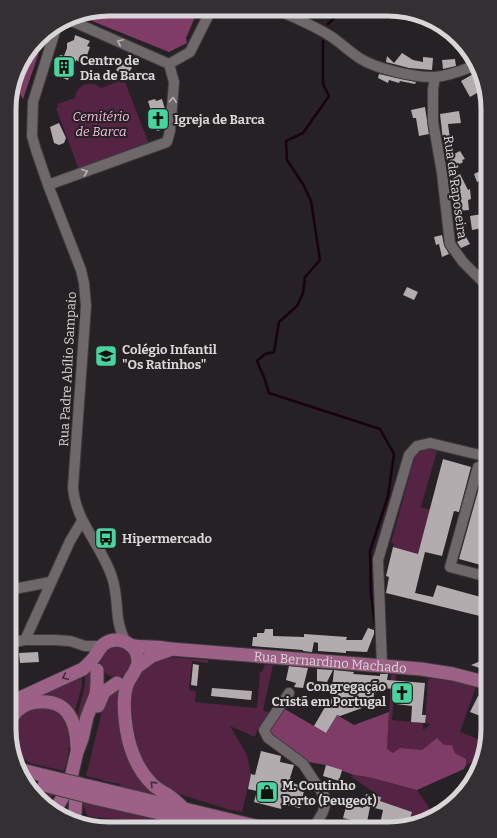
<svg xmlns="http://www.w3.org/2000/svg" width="497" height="838" viewBox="0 0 497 838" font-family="Bitter,serif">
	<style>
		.green { fill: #552343 }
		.forest { fill: #7e3c66 }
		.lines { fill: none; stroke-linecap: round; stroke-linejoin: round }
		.stream { stroke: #1b0011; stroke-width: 2.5 }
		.building { fill: #b2acaf }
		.minor-casing { stroke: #3f3c3d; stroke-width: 12 }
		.major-casing { stroke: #3f3c3d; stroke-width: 15 }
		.minor { stroke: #6e686b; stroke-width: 10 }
		.major { stroke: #9d6187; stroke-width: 13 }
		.major-bridge-casing { stroke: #3f3c3d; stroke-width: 15; stroke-linecap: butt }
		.major-bridge { stroke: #9d6187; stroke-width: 13 }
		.oneway { stroke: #b9b5b7 }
		.oneway2 { stroke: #3e2e38 }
		.labels { text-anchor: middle; stroke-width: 4; stroke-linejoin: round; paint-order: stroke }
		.poi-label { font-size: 13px; font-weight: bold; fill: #d9d6d7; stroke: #262124; text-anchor: start }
		.park-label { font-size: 13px; font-style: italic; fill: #f9bddf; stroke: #262124 }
		.street-label { font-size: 13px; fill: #d9d6d7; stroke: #262124 }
		.rim { fill: none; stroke: #d9d6d7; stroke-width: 5 }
	</style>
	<rect width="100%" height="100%" fill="#262124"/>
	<path class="green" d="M120 81 121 83 125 82 149 144 79 170 56 108 58 107 57 104 75 98C77 84 90 79 101 88Z
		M430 449 437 451 421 507 430 510 418 554 393 547 394 544 391 543 414 459C417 452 422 449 430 449Z
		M100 661a16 16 0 1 1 32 0a16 16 0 1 1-32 0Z
		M169 657 208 660V663L192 661 189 690 196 691 195 702 257 708 260 672H262L263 669H265L264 665H273L263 710 271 714 257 730 255 737 230 726 247 755 251 774 242 812 233 810V811L176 793 159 782 146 766 140 756 134 730 130 695 134 683 146 667 152 662Z
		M91 668 93 683 81 727 77 718 85 684V672Z
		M391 675H396L392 720 423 723V730L431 724 425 723 428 679H431L432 677 460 682 476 687 460 732 483 741 475 763H470L466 765V759L455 753 452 745 422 750 400 748 394 754 387 749Z
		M82 676V686L74 714 57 700 9 714V707Z
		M118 690 124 733 160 797 119 787 120 784 103 781V780L86 776 102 711 108 697Z
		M50 707 65 716C71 738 70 749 64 771L30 763 18 755 15 751 11 738 14 724 28 708Z
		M354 775 368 777 417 790 434 815 426 821 409 825 412 812 380 801 381 797 350 776Z
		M32 788 38 789V791L55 795 43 802Z
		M81 801 97 805 206 828H193L152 822 91 817 88 816Z"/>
	<path class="forest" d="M109 9 198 10 186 38 187 43 169 52 77 15Z
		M46 32 23 99 14 83 19 65 43 34Z
		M283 708 326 733 337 715 354 725 389 712 387 749 393 753 400 748 422 750 437 738 444 745H452L455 753 466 759V765L464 769 417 790 368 777 354 775 326 765 308 762 272 736 270 728Z"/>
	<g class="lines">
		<path class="stream" d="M328 24 342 10
			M323 41V84L329 96 303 133 286 141 287 160 303 184 311 201 320 260 305 277 303 293 297 306 279 322 274 352 265 354 257 361 264 377 269 393 380 429 394 454 388 496 370 551 371 593 375 625"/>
	</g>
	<path class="building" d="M75 35 90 41 87 46 90 47 86 58 83 57 81 63 76 60 68 80 53 74 60 55 64 56 67 48V43L74 40Z
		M402 53 413 60 423 62V57L433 58 432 70 409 68 386 62 387 56 394 63Z
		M455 59 456 66 443 69 442 60Z
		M123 61 132 68 125 77 116 70Z
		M480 70 484 89 470 97 461 81Z
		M379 74 416 82 415 84 400 81 399 83 389 80 388 83 378 78Z
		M155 99 156 101 162 99 165 109 161 111 164 121V129L157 131 148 101Z
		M425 107 429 134 419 136 416 118H413L411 110Z
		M459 111 461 123 448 124 450 139 443 140 440 114Z
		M59 123 66 138 64 143 59 145 54 143 50 127Z
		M460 151 465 159 462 160 463 162 452 169 448 162 450 161 448 157Z
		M488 167V177L477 182 474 174Z
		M460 174 468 190 470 189 471 199 468 200 469 210 457 211 456 201H452L449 181Z
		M482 214 483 221 486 220 488 227 472 230 470 216Z
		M442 235 444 245 449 254 442 257 439 244 436 245 434 237Z
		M466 237 470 244 461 248 457 242Z
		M488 260V278L480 267Z
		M407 287 418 292 414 300 403 295Z
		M443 459 471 467 459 512 454 511 442 556 425 552 415 593 433 597 437 585 488 599V618L386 593 389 577 386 576 393 547 418 554Z
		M484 470 488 472V567L459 559Z
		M368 628 374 630V634L367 652 346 651V653L318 651V643L314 642 312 652 303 651V650L252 646 253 637H257V633H264L265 629H273V636L304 637V634L347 637 346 640H362Z
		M38 652 39 662 20 663 19 653Z
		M488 658V671L471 665Z
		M193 664 199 665 197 686 191 685Z
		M289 666 308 668 303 688 294 687 296 683 286 680Z
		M317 669 333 670 327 682 317 681Z
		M334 670 354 672 353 674 380 676V674H388L387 680 425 683 422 715H426L425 723 411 722 412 706 396 704 397 689 379 688V693H374L373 704 340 716 337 715 326 733 314 726 325 707H330Z
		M212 688 252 691 251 700 211 696Z
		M478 696 488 699V719L470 712Z
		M261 751 281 756 280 762 294 765 290 778 295 784 300 785 299 790 304 791 300 808 282 804 281 809 254 802 257 791 248 789 251 774 255 775Z
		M326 765 342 770 339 781 323 776Z
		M366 794 381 797 380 801 412 812 410 819 406 818 404 826 388 829H379L383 810 370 807 367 822 365 821 364 823 343 818 347 803 363 808Z"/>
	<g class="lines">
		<g class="minor-casing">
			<path id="minor" d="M277 10C296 18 315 26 332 37 342 44 351 53 361 59 377 69 417 78 435 77 450 76 463 70 476 65
				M57 25 33 102 32 136 36 150 48 185 81 270 84 283 86 306 73 487C75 521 102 546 112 577 120 601 113 620 126 642
				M169 64 190 52 211 10
				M435 77 433 89V122L442 173 450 244 463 262 488 287
				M48 185 167 142 170 131 174 82 169 64 67 19
				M478 467 450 567 488 577
				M9 590 50 582
				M25 640 70 541 82 521
				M9 643 25 640H55L70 641 85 646H101
				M382 666 378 560 409 455 417 446 430 443 488 457
				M289 693 264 730 268 738 294 757 303 764 325 797V805L323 812 313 829"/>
		</g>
		<g class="major-casing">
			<g id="major">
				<path id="s1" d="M130 645C144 648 157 646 171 649L421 669 453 674 488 683"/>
				<path d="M137 667 152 656 169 650"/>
				<path d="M9 703 83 669C87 665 92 661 95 656 98 652 100 647 104 644 118 634 137 644 138 660 138 671 130 676 127 685 121 702 126 737 133 754 137 765 144 776 152 784 158 790 166 793 172 798 176 801 180 805 183 808"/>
				<path d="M98 706 104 692 117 683"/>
				<path d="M9 724C11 720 13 715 17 711 29 699 56 698 67 712 75 722 77 736 77 748"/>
				<path d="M18 769 46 776"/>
				<path d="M97 788 268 829"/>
				<path d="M94 798 228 829"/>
				<path d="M57 807 69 786 77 752 82 739 87 717 96 694 97 685V670"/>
				<path d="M75 813 76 795 78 783"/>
				<path d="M95 828H103"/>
			</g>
		</g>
		<use href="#minor" class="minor"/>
		<use href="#major" class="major"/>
		<g class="major-bridge-casing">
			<path id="major-bridge" d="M46 776 97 788
				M44 785 94 798"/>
		</g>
		<use href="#major-bridge" class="major-bridge"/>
	</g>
	<defs><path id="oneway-chevron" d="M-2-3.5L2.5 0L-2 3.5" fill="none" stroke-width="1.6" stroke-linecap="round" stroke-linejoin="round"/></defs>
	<g class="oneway">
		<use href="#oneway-chevron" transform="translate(120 42) rotate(-155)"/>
		<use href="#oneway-chevron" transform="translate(173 100) rotate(-84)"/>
		<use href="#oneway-chevron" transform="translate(85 172) rotate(-20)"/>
	</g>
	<g class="oneway2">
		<use href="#oneway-chevron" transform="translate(65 677) rotate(155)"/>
		<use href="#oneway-chevron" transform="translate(153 784) rotate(-136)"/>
	</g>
	<defs>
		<g id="building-square" transform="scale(1.15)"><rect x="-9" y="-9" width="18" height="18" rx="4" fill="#47d49e" stroke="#262124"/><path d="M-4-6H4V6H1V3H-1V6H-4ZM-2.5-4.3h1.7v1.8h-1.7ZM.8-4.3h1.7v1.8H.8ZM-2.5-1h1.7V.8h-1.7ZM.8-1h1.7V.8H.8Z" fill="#111"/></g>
		<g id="church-square" transform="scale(1.15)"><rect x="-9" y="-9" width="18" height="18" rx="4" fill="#47d49e" stroke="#262124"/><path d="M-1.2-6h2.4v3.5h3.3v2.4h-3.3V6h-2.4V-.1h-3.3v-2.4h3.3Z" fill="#111"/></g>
		<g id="school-square" transform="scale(1.15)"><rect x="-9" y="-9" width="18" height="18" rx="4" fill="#47d49e" stroke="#262124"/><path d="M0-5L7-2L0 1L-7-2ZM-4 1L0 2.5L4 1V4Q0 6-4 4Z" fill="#111"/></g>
		<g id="bus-square" transform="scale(1.15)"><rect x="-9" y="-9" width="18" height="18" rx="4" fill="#47d49e" stroke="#262124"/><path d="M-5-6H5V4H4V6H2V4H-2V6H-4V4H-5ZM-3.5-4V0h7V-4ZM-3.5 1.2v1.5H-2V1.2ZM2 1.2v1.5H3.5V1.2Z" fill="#111"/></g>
		<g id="shop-square" transform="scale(1.15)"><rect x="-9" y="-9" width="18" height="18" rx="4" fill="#47d49e" stroke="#262124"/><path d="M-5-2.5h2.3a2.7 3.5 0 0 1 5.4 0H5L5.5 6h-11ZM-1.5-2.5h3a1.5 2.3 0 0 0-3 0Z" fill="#111"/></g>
	</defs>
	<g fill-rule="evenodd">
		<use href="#building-square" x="64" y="67"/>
		<use href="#church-square" x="158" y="119"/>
		<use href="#school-square" x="106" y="356"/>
		<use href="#bus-square" x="106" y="538"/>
		<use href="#church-square" x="402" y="693"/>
		<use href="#shop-square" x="267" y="792"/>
	</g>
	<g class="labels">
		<g class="poi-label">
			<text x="80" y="65">Centro de<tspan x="80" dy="15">Dia de Barca</tspan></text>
			<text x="174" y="124">Igreja de Barca</text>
			<text x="122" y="354">Colégio Infantil<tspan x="122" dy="15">"Os Ratinhos"</tspan></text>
			<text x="122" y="543">Hipermercado</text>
			<text x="386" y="691" text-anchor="end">Congregação<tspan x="386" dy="15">Cristã em Portugal</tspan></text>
			<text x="282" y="790">M. Coutinho<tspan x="282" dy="15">Porto (Peugeot)</tspan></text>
		</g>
		<g class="park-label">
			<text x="101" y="121">Cemitério<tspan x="101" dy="15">de Barca</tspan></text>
		</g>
		<g class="street-label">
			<text transform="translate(456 187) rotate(82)" y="5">Rua da Raposeira</text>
			<text transform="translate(67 369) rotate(-87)" y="5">Rua Padre Abílio Sampaio</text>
			<text dy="5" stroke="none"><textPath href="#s1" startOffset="201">Rua Bernardino Machado</textPath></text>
		</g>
	</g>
	<path d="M0 0H497V838H0ZM109 16H388A93 93 0 0 1 481 109V729A93 93 0 0 1 388 822H109A93 93 0 0 1 16 729V109A93 93 0 0 1 109 16Z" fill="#342f32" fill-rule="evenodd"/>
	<path class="rim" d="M109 16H388A93 93 0 0 1 481 109V729A93 93 0 0 1 388 822H109A93 93 0 0 1 16 729V109A93 93 0 0 1 109 16Z"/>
</svg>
